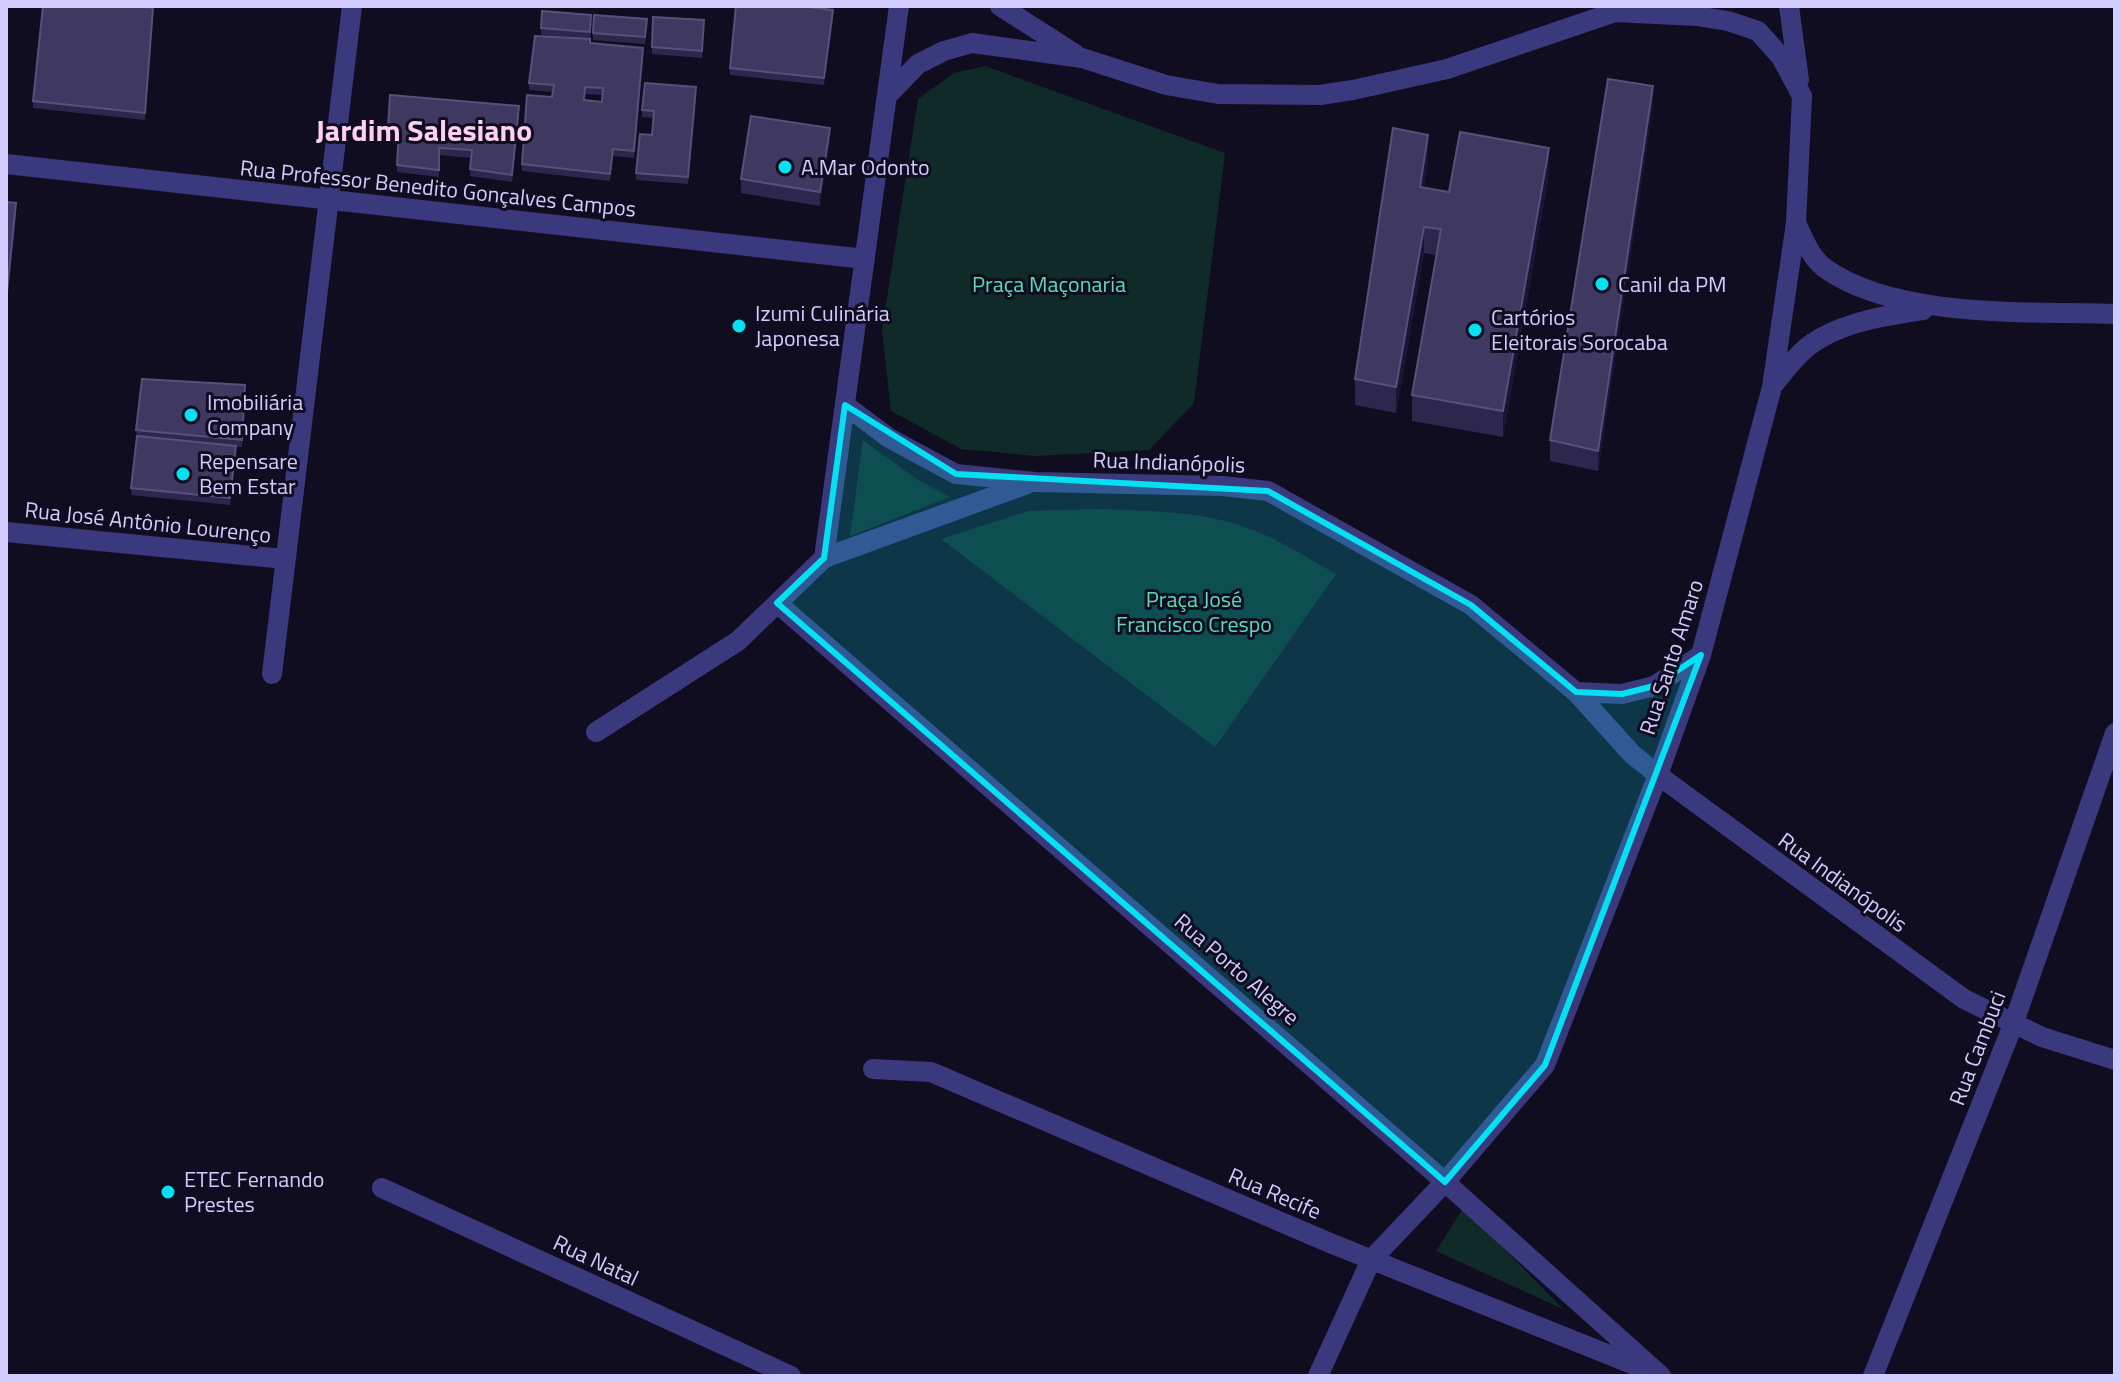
<svg xmlns="http://www.w3.org/2000/svg" width="2121" height="1382" viewBox="0 0 2121 1382" font-family="'Titillium Web',sans-serif">
	<style>
		.green { fill: #102a28 }
		.lines { fill: none; stroke-linecap: round; stroke-linejoin: round }
		.street { stroke: #3a397e; stroke-width: 20 }
		.wall { fill: #2d274e; fill-rule: evenodd }
		.shaded-wall { fill: #1a1534 }
		.building { fill: #3f3861; stroke: #56507a; stroke-width: 2; fill-rule: evenodd }
		.marked { fill: #05e1f2; fill-opacity: 0.2; stroke: #05e1f2; stroke-width: 6; stroke-linejoin: round }
		.poi-dot { fill: #05e1f2; stroke: #100d20; stroke-width: 3 }
		.labels { text-anchor: middle; stroke-width: 6; stroke-linejoin: round; paint-order: stroke }
		.poi-label { font-size: 22px; fill: #d2cdfe; stroke: #100d20; text-anchor: start }
		.street-label { font-size: 22px; fill: #d2cdfe; stroke: #100d20 }
		.park-label { font-size: 22px; fill: #5bdcb8; stroke: #100d20 }
		.district-label { font-size: 30px; font-weight: bold; fill: #fecfee; stroke: #100d20 }
	</style>
	<rect width="100%" height="100%" fill="#100d20"/>
	<path class="green" d="M985 66 1225 153 1194 403 1149 450 1036 456 961 449 891 411 882 330 918 99 954 73Z
		M863 440 918 480 950 497 850 536Z
		M1101 509C1148 511 1197 511 1242 526 1275 537 1306 557 1336 574L1215 747 941 539 1028 511Z
		M1464 1207 1563 1309 1436 1251Z"/>
	<g class="lines">
		<path class="street" d="M1000 6 1075 54
			M1789 6 1799 80
			M888 95 918 64 944 51 972 43 1082 58 1166 85 1218 94 1320 95 1353 90 1447 69 1624 9
			M6 164 865 259
			M1796 223C1804 239 1811 259 1826 269 1897 319 2030 311 2115 314
			M1774 384C1788 367 1800 350 1819 339 1849 321 1889 315 1923 310
			M845 405 889 438 956 474 1035 482 1223 486 1268 491 1471 605 1576 692 1632 754 1658 775 1964 999 2042 1037 2115 1060
			M6 532 285 559
			M824 558 899 6
			M777 603 1445 1182 1661 1376
			M272 674 352 6
			M1576 692 1622 694 1654 686 1701 655
			M596 732 738 641 824 558 1027 484
			M873 1069 931 1072 1330 1243 1642 1368
			M382 1188 791 1376
			M1318 1376 1371 1260 1445 1182 1545 1065 1658 775 1701 655 1772 387 1796 223 1802 96 1781 57 1758 31 1728 21 1697 16 1614 12
			M1873 1376 2013 1025 2115 733"/>
	</g>
	<path class="wall" d="M542 11 591 22 590 43 643 55 634 158 613 156 610 181 522 171V164L552 97 553 92 529 90V83L586 39 541 35ZM585 94 603 95 602 102 585 100Z
		M153 15 145 120 33 108V101Z
		M653 17 704 20 702 58 652 54Z
		M833 18 824 85 730 75V68Z
		M647 26 645 44 593 40V33Z
		M696 94 688 184 636 180V173L652 135 654 118 642 117V110Z
		M1653 106 1598 471 1550 461V440Z
		M519 113 512 182 470 176 471 158 439 155V177L397 172 399 136 388 135V128Z
		M830 142 820 206 741 193V179Z
		M1428 161 1424 187 1449 192 1549 174 1503 437 1412 421V395L1436 255 1424 253 1396 413 1355 405V379Z
		M245 385 242 447H236L230 505 131 495 137 437 136 430Z"/>
	<path class="shaded-wall" d="M833 10V18L824 85V78Z
		M1653 86V106L1598 471V451Z
		M830 128V142L820 206V192Z
		M1428 135V161L1420 213V187Z
		M1549 148V174L1503 437V411Z
		M16 203V217L6 316V302Z
		M1424 227V253L1396 413V387Z"/>
	<path class="building" d="M43 6H130L153 8 145 113 33 101Z
		M736 6H798L833 10 824 78 730 68Z
		M542 11 591 15 590 32 541 28Z
		M594 15 647 19 645 37 593 33Z
		M653 17 704 20 702 51 652 47Z
		M535 36 590 39V43L643 48 634 151 613 149 610 174 522 164 527 95 552 97 554 85 529 83ZM585 87 603 88 602 102 584 100Z
		M1608 79 1653 86 1598 451 1550 440Z
		M645 83 696 87 688 177 636 173 640 134 652 135 654 111 642 110Z
		M390 95 519 106 512 175 470 169 472 150 439 148V170L397 165 399 129 388 128Z
		M751 116 830 128 820 192 741 179Z
		M1393 128 1428 135 1420 187 1449 192 1460 132 1549 148 1503 411 1412 395 1441 229 1424 227 1396 387 1355 379Z
		M6 202 16 203 6 302Z
		M142 379 245 385 242 440 136 430Z
		M137 436 236 446 230 498 131 488Z"/>
	<path class="marked" d="M845 405 956 474 1268 491 1471 605 1576 692 1622 694 1654 686 1701 655 1545 1065 1445 1182 777 603 824 558Z"/>
	<g class="poi-dot">
		<circle cx="785" cy="167" r="8"/>
		<circle cx="1602" cy="284" r="8"/>
		<circle cx="739" cy="326" r="8"/>
		<circle cx="1475" cy="330" r="8"/>
		<circle cx="191" cy="415" r="8"/>
		<circle cx="183" cy="474" r="8"/>
		<circle cx="168" cy="1192" r="8"/>
	</g>
	<g class="labels">
		<g class="poi-label">
			<text x="801" y="175">A.Mar Odonto</text>
			<text x="1618" y="292">Canil da PM</text>
			<text x="755" y="321">Izumi Culinária<tspan x="755" dy="25">Japonesa</tspan></text>
			<text x="1491" y="325">Cartórios<tspan x="1491" dy="25">Eleitorais Sorocaba</tspan></text>
			<text x="207" y="410">Imobiliária<tspan x="207" dy="25">Company</tspan></text>
			<text x="199" y="469">Repensare<tspan x="199" dy="25">Bem Estar</tspan></text>
			<text x="184" y="1187">ETEC Fernando<tspan x="184" dy="25">Prestes</tspan></text>
		</g>
		<g class="street-label">
			<text transform="translate(438 188) rotate(6)" y="8">Rua Professor Benedito Gonçalves Campos</text>
			<text transform="translate(1169 462) rotate(2)" y="8">Rua Indianópolis</text>
			<text transform="translate(148 522) rotate(6)" y="8">Rua José Antônio Lourenço</text>
			<text transform="translate(1671 657) rotate(-72)" y="8">Rua Santo Amaro</text>
			<text transform="translate(1843 882) rotate(36)" y="8">Rua Indianópolis</text>
			<text transform="translate(1237 969) rotate(41)" y="8">Rua Porto Alegre</text>
			<text transform="translate(1977 1048) rotate(-69)" y="8">Rua Cambuci</text>
			<text transform="translate(1275 1193) rotate(23)" y="8">Rua Recife</text>
			<text transform="translate(596 1260) rotate(25)" y="8">Rua Natal</text>
		</g>
		<g class="park-label">
			<text x="1049" y="292">Praça Maçonaria</text>
			<text x="1194" y="607">Praça José<tspan x="1194" dy="25">Francisco Crespo</tspan></text>
		</g>
		<g class="district-label">
			<text x="424" y="141">Jardim Salesiano</text>
		</g>
	</g>
	<rect width="2121" height="1382" fill="none" stroke="#d2cdfe" stroke-width="16"/>
</svg>
